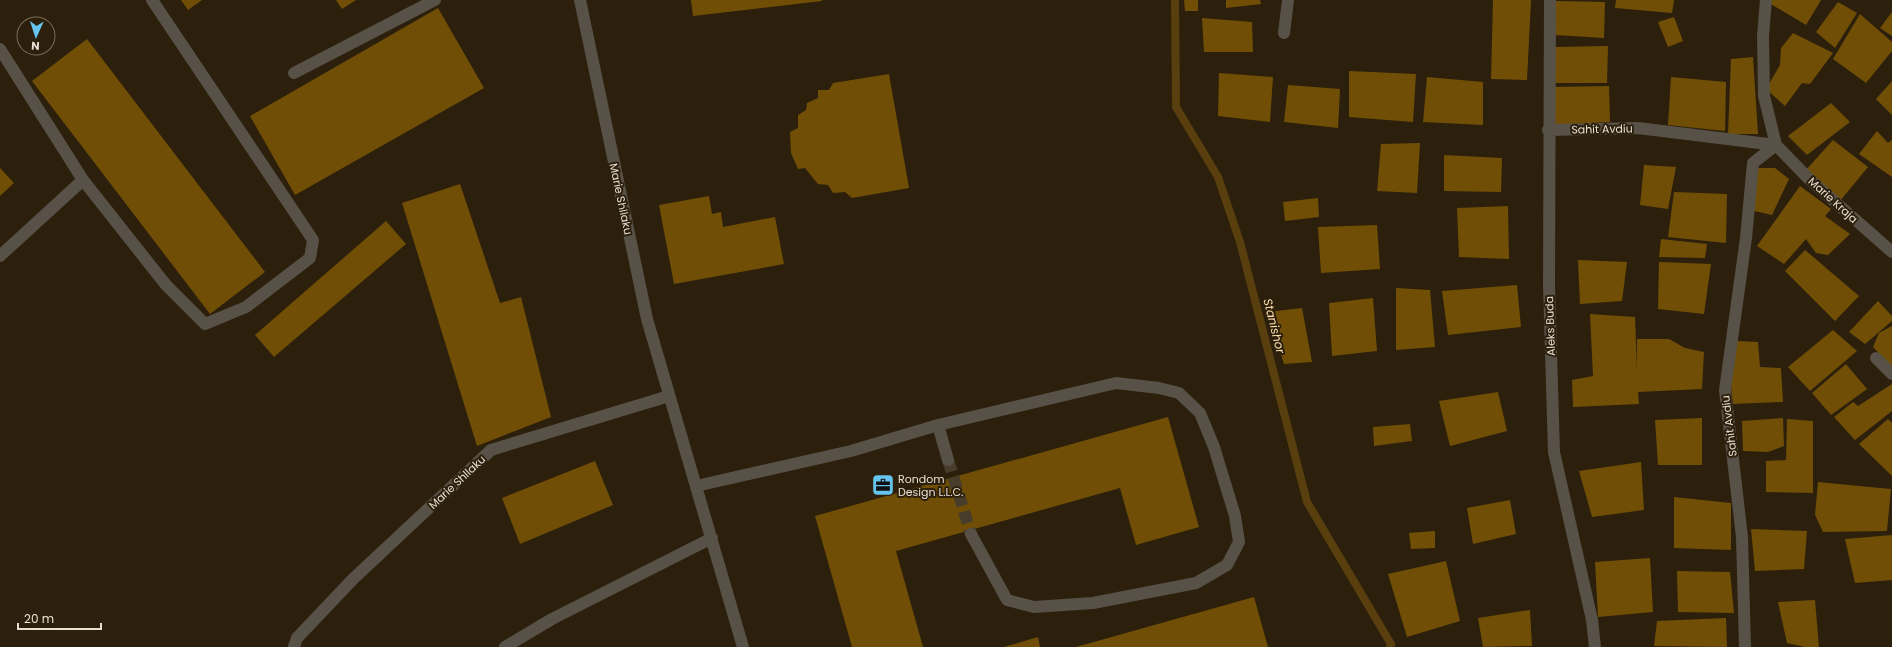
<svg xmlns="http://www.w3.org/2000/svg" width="1892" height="647" viewBox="0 0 1892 647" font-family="Poppins,sans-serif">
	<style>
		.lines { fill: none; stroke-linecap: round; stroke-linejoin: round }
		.stream { stroke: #593f0e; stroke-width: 8 }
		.building { fill: #704e06 }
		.minor-tunnel { stroke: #483d2a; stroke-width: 12; stroke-dasharray: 12 6; stroke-linecap: butt }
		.minor { stroke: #575147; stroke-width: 12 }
		.labels { text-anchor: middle; stroke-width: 4; stroke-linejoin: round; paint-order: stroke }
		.street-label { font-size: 11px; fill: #e7dfd3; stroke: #2c200c }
		.poi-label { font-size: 11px; fill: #e7dfd3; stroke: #2c200c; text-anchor: start }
		.water-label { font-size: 12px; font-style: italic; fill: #fddead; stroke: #2c200c }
	</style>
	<rect width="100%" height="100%" fill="#2c200c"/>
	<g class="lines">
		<path class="stream" d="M1175 0 1176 107 1218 177 1240 242 1307 502 1391 644 1390 647"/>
	</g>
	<path class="building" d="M181 0H202L188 10Z
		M336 0H356L342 9Z
		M691 0H822V1L693 16Z
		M1184 0H1198V11H1185Z
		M1226 0H1260L1261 4 1226 8Z
		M1493 0H1531L1527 80 1491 79Z
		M1616 0H1674L1672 13 1615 8Z
		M1771 0H1821L1806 25 1769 3Z
		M1556 1 1605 2 1604 38 1555 35Z
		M1838 2 1857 13 1835 48 1816 32Z
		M438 8 484 88 295 195 250 116Z
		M1892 12V36L1880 28Z
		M1860 14 1892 42V51L1866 83 1833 59Z
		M1674 17 1683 41 1668 47 1658 22Z
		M1202 18 1252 22 1253 52H1204Z
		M1793 33 1833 53 1810 84 1802 83 1785 106 1766 89 1780 65 1781 48Z
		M87 39 265 272 210 314 32 81Z
		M1608 46 1607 83H1554V47Z
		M1753 57 1758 134H1728L1731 59Z
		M1349 71 1416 74 1413 122 1349 117Z
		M1219 73 1273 77 1270 122 1218 116Z
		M889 74 909 188 852 198 845 192 833 193 828 185 818 184 805 168 798 169 791 153 790 132 798 128V115L806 110 807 103 818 98V90H829L833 83Z
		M1427 77 1483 82V125L1423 122Z
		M1671 77 1726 82 1725 131 1668 125Z
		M1892 81V115L1876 99Z
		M1288 85 1340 89 1338 128 1284 122Z
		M1609 86 1610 122 1553 125 1554 87Z
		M1831 103 1850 122 1807 155 1788 136Z
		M1877 131 1888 143 1892 140V177L1859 154Z
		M1833 140 1868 167 1840 201 1805 171Z
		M1420 143 1417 193 1377 191 1381 144Z
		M1444 155 1502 158 1501 192 1444 191Z
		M1644 165 1676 167 1668 209 1640 205Z
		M0 168 14 183 0 196Z
		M1758 168H1775L1789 179 1772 215 1750 210Z
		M460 184 500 303 521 297 551 417 477 446 402 203Z
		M1800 186 1831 209 1811 233 1825 216 1850 234 1828 255 1816 253 1806 239 1784 264 1757 246Z
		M1674 192 1727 194 1726 243 1668 237Z
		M709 196 712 214 721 212 723 227 775 217 784 264 674 284 659 205Z
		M1318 198 1319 217 1285 221 1283 202Z
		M1508 206 1509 259 1459 257 1457 208Z
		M386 221 406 244 274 357 255 335Z
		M1377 225 1380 269 1321 273 1318 227Z
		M1661 239 1707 244 1705 258 1659 257Z
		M1805 250 1859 296 1835 321 1785 271Z
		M1578 260 1627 262 1622 301 1580 304Z
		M1659 262 1711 264 1704 314 1658 309Z
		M1517 285 1521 327 1448 335 1442 291Z
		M1396 288 1430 290 1435 347 1396 350Z
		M1373 298 1377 351 1332 356 1329 303Z
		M1878 301 1892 316V321L1865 344 1849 332Z
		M1302 308 1312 362 1284 364 1268 312Z
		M1590 314 1635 317 1637 369V339H1669L1685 348 1704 352 1702 389 1638 392 1639 404 1573 407 1572 380 1593 376Z
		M1892 326V367L1873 347 1879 333Z
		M1833 330 1857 351 1810 391 1788 367Z
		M1736 341 1758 342 1760 367 1781 368 1783 402 1733 404 1731 386Z
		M1846 364 1867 389 1831 415 1812 393Z
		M1892 384V411L1855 440 1834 417 1853 402 1858 406Z
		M1498 392 1507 431 1450 446 1439 401Z
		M1168 417 1199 527 1136 545 1120 488 896 551 923 647H852L815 516Z
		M1702 418V465H1658L1655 420Z
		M1783 418 1784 446 1768 452 1743 451 1742 421Z
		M1787 419 1813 421V493L1766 492V461L1786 460Z
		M1888 419 1892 423V476L1859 444Z
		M1410 424 1412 441 1374 446 1373 427Z
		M595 461 613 505 520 544 502 498Z
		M1641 462 1644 510 1592 517 1579 471Z
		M1818 482 1891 489 1887 531 1823 532 1815 515Z
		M1674 497 1731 503V550L1674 548Z
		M1510 500 1516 534 1473 544 1467 508Z
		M1751 529 1807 531 1804 569 1755 571Z
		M1435 531V548L1411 549 1409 533Z
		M1892 535V580L1855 583 1845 539Z
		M1650 558 1653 612 1598 617 1595 562Z
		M1446 561 1460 621 1407 637 1388 574Z
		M1677 571 1730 572 1734 613 1678 612Z
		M1254 597 1268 647H1076Z
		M1815 600 1819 647H1805L1787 643 1778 602Z
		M1530 610 1532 646 1483 647 1478 618Z
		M1726 618 1727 647 1654 646 1657 621Z
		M1038 637 1040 647H1004Z"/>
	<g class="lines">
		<path class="minor-tunnel" d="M948 460 971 534"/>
		<path class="minor" d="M580 0 647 319 743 647
			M1550 0 1549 285 1554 452 1592 620 1595 647
			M1284 33 1288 0
			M0 49 83 180 166 285 205 324 246 307 310 258 313 240 152 0
			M294 73 435 0
			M1548 130 1638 128 1776 145 1808 178 1892 252
			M0 256 83 180
			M1876 358 1892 374
			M948 460 938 425 1116 383 1159 388 1179 393 1200 413 1214 447 1235 516 1239 542 1227 565 1196 583 1093 603 1034 607 1007 600 971 534
			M696 486 851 451 938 425
			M294 647 297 638 353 579 491 450 669 396
			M505 647 552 619 712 538
			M1745 647 1742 537 1725 390 1746 238 1753 163 1776 145 1764 96 1763 36 1766 0"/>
	</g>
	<defs>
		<g id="office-square" transform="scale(1.15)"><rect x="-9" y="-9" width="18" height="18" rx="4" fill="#65c5ee" stroke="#2c200c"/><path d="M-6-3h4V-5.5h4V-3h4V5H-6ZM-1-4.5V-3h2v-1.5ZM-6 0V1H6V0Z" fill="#111"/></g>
	</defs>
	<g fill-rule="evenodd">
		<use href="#office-square" x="883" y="485"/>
	</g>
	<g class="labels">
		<g class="street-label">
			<text transform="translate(1602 129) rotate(-1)" y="4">Sahit Avdiu</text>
			<text transform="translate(621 199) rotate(78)" y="4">Marie Shllaku</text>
			<text transform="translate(1833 200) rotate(42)" y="4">Marie Kraja</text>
			<text transform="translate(1550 326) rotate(-92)" y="4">Aleks Buda</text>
			<text transform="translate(1729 426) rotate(-97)" y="4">Sahit Avdiu</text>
			<text transform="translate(457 482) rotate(-43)" y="4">Marie Shllaku</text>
		</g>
		<g class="poi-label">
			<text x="898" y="483">Rondom<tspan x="898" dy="13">Design L.L.C.</tspan></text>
		</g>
		<g class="water-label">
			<text transform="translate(1274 326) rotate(76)" y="4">Stanishor</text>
		</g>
	</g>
	<g transform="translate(36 36) rotate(183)"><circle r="19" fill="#2c200c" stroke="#776c5c"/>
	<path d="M0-3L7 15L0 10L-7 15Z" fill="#65c5ee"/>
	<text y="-6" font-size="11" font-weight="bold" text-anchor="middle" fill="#e7dfd3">N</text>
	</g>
	<path d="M18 623v6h83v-6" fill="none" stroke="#e7dfd3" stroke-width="2"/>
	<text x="24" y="623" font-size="12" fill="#e7dfd3" stroke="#2c200c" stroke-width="3" paint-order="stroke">20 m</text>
</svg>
